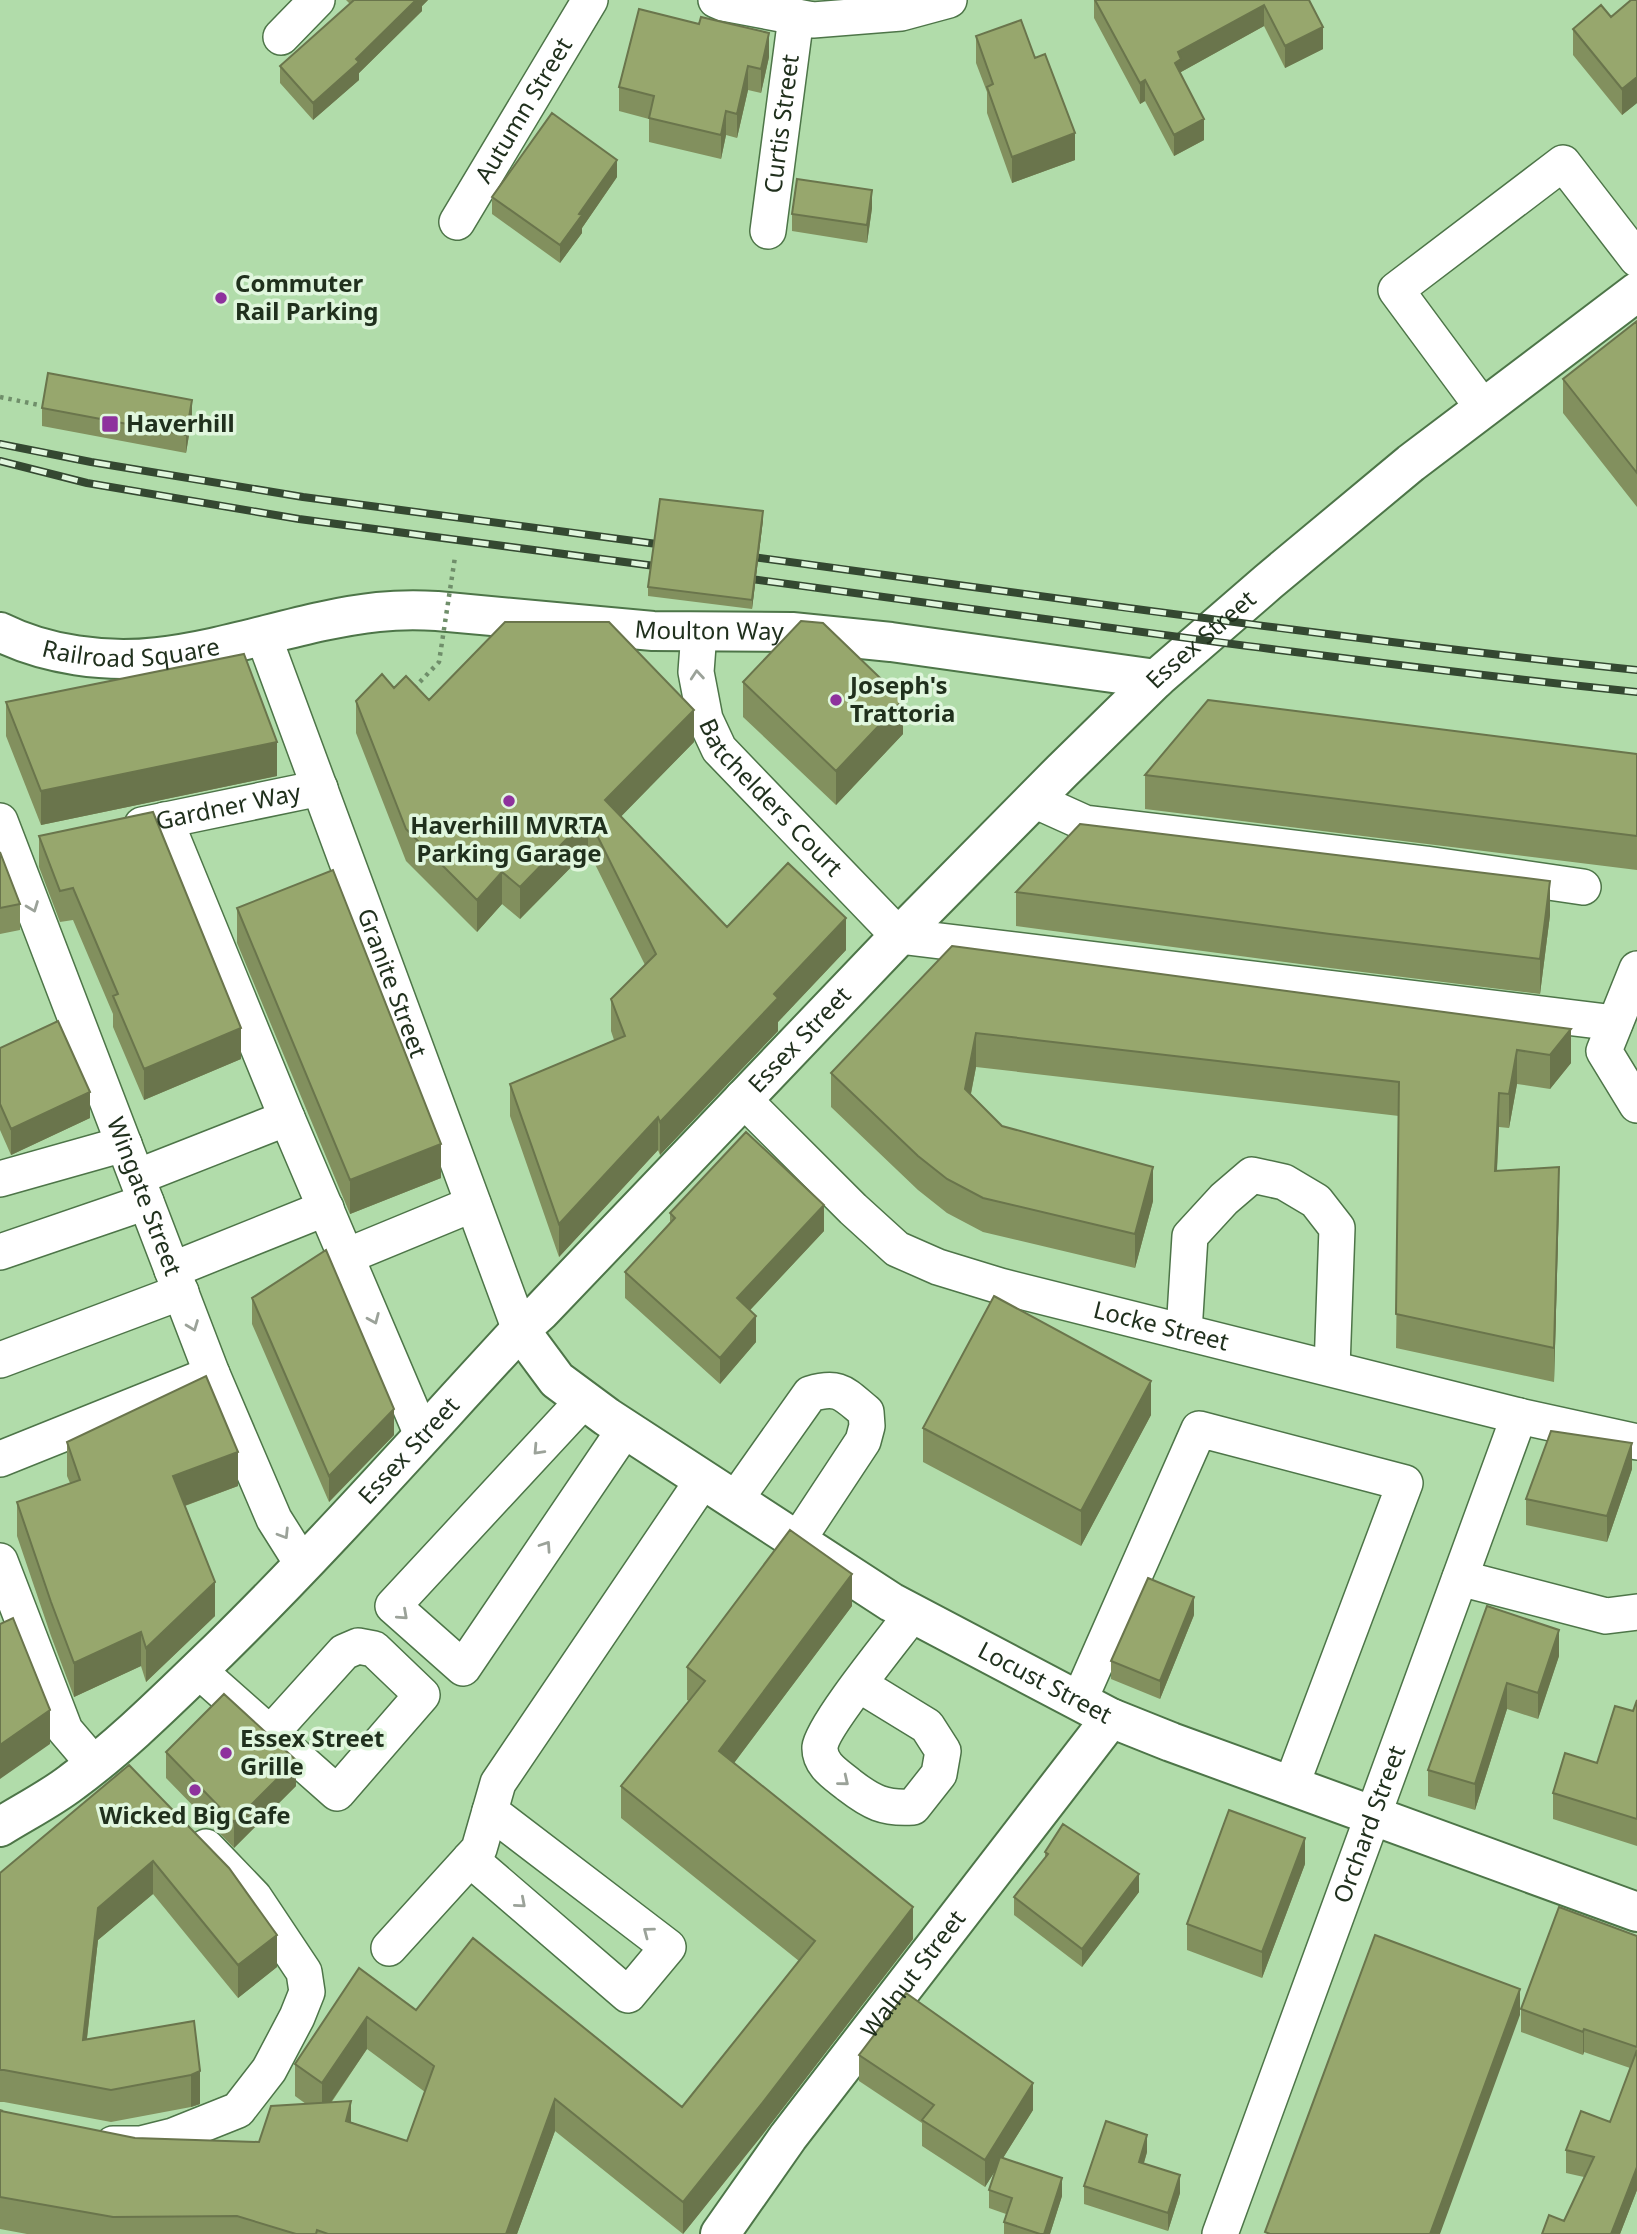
<svg xmlns="http://www.w3.org/2000/svg" width="1637" height="2234" viewBox="0 0 1637 2234" font-family="'Noto Sans',sans-serif">
	<style>
		.lines { fill: none; stroke-linecap: round; stroke-linejoin: round }
		.minor-casing { stroke: #4d7548; stroke-width: 38 }
		.major-casing { stroke: #4d7548; stroke-width: 42 }
		.path { stroke: #6f8e6a; stroke-width: 4.5; stroke-dasharray: 3.5 5; stroke-linecap: butt }
		.minor { stroke: #fff; stroke-width: 35 }
		.major { stroke: #fff; stroke-width: 38 }
		.rail-casing { stroke: #344831; stroke-width: 8 }
		.rail { stroke: #e0f6dd; stroke-width: 5; stroke-dasharray: 16; stroke-linecap: butt }
		.path-bridge { stroke: #6f8e6a; stroke-width: 4.5; stroke-dasharray: 3.5 5; stroke-linecap: butt }
		.wall { fill: #82905e; fill-rule: evenodd }
		.shaded-wall { fill: #6a754c }
		.building { fill: #97a76d; stroke: #6a754c; stroke-width: 2 }
		.oneway { stroke: #9ba299 }
		.poi-dot { fill: #8e329d; stroke: #e0f6dd; stroke-width: 2.5 }
		.labels { text-anchor: middle; stroke-width: 7; stroke-linejoin: round; paint-order: stroke }
		.street-label { font-size: 24px; fill: #20301d; stroke: #e0f6dd }
		.poi-label { font-size: 24px; font-weight: bold; fill: #20301d; stroke: #e0f6dd; text-anchor: start }
	</style>
	<rect width="100%" height="100%" fill="#b1dcaa"/>
	<g class="lines">
		<g class="minor-casing">
			<g id="minor">
				<path d="M716 0 723 3 813 20 901 13 949 0"/>
				<path d="M281 37 317 0"/>
				<path id="s1" d="M457 222 590 0"/>
				<path id="s2" d="M768 231 796 17"/>
				<path d="M1484 409 1396 290 1563 163 1637 259"/>
				<path id="s3" d="M699 632 696 672 705 719 719 749 899 936 1615 1023"/>
				<path id="s4" d="M263 635 520 1330"/>
				<path d="M1034 800 1085 823 1426 864 1583 887"/>
				<path d="M165 820 287 1118 422 1435"/>
				<path id="s5" d="M0 821 212 1374 274 1519 303 1565"/>
				<path id="s6" d="M142 825 320 788"/>
				<path d="M1637 969 1604 1051 1637 1105"/>
				<path id="s7" d="M742 1098 853 1209 897 1249 938 1267 1000 1286 1519 1416 1637 1442"/>
				<path d="M137 1177 287 1118"/>
				<path d="M0 1179 124 1144"/>
				<path d="M0 1252 146 1202"/>
				<path d="M347 1256 473 1204"/>
				<path d="M172 1270 326 1208"/>
				<path d="M1184 1332 1190 1236 1224 1199 1252 1175 1284 1182 1316 1201 1337 1228 1332 1368"/>
				<path d="M0 1360 181 1292"/>
				<path d="M584 1400 393 1606 463 1668 625 1429"/>
				<path d="M0 1459 212 1374"/>
				<path d="M735 1500 810 1394C840 1385 844 1394 866 1412L867 1426 863 1441 797 1541"/>
				<path d="M0 1561 65 1730 94 1764"/>
				<path d="M1460 1578 1606 1616 1637 1612"/>
				<path d="M198 1670 337 1793 422 1695 374 1649 358 1646 344 1652 270 1734"/>
				<path d="M860 1685 927 1726 943 1751 939 1774 913 1807C884 1809 871 1802 849 1785 837 1775 819 1765 820 1747 822 1726 896 1636 913 1613"/>
				<path d="M1079 1701 1199 1429 1405 1483 1291 1786"/>
				<path d="M470 1859 628 1995 668 1947 490 1811"/>
				<path d="M389 1948 479 1849 498 1783 703 1480"/>
				<path d="M113 2144H141L173 2136 238 2110 269 2070 297 2017 307 1992 304 1972 254 1897 206 1847"/>
				<path id="s8" d="M1220 2234 1519 1416"/>
			</g>
		</g>
		<g class="major-casing">
			<g id="major">
				<path id="s9" d="M0 632C46 655 106 663 157 657 232 649 303 620 378 612 398 610 418 610 437 611L653 631 792 632 891 642 1156 679"/>
				<path id="s10" d="M520 1330 557 1380 607 1417 891 1602 1111 1718 1171 1742 1637 1912"/>
				<path id="s11" d="M0 1827C24 1812 50 1799 72 1782 125 1743 171 1696 218 1651 323 1548 420 1438 520 1330L540 1312 899 936 1062 771 1156 679 1268 582 1411 463 1637 292"/>
				<path id="s12" d="M720 2234 788 2137 1111 1718"/>
			</g>
		</g>
		<path class="path" d="M0 397 39 405"/>
		<use href="#minor" class="minor"/>
		<use href="#major" class="major"/>
		<g class="rail-casing">
			<path id="rail" d="M0 444 91 462 303 497 672 546
				M0 461 87 483 299 519 670 568
				M738 555C1037 595 1337 639 1637 670
				M736 577C1036 617 1336 661 1637 692"/>
		</g>
		<use href="#rail" class="rail"/>
		<path class="path-bridge" d="M414 688 439 662 455 557"/>
	</g>
	<path class="wall" d="M346 0H428L422 6V11L359 73V80L313 120 280 83V66L350 4Z
		M1094 0H1309L1323 49 1285 68 1264 26 1181 72V75L1204 140 1174 156 1145 101 1140 104 1094 18Z
		M1637 0V103L1622 115 1573 55V29L1611 17Z
		M976 36 1075 160 1012 183 987 113V92L976 63Z
		M769 57 761 93 748 90 737 138 726 135 721 159 649 142V119L619 111V87Z
		M617 177 582 228V233L560 263 492 214V197Z
		M872 208 867 243 792 231V214Z
		M1637 321V507L1563 413V379Z
		M42 408 192 417 186 453 42 426Z
		M763 520 752 609 648 596V587Z
		M743 682 903 734 836 805 743 717Z
		M394 688 429 700 694 742 621 816 727 927 846 950 778 1022V1031L660 1155 658 1150 559 1257 510 1116V1084L614 1040 611 1031V999L645 965 588 850 520 919 502 904 477 932 406 861 356 733V701Z
		M6 702 277 776 41 825 6 736Z
		M1637 754V870L1145 809V775Z
		M39 836 241 1059 144 1100 113 1027V1014L73 920 60 922 39 867Z
		M0 852 20 904V930L0 934Z
		M1016 892 1550 915 1540 994 1330 968 1016 926Z
		M237 908 441 1178 350 1214 237 943Z
		M952 946 1571 1029V1063L1550 1089 1517 1084 1509 1128 1499 1127 1497 1171 1559 1201 1554 1382 1396 1348 1399 1116 976 1067 971 1094 1002 1126 1153 1201 1135 1268 983 1232 947 1213 918 1190 831 1107V1073Z
		M0 1048 90 1118 11 1155 0 1130Z
		M670 1213 824 1231 750 1310 756 1342 720 1384 625 1298V1272L670 1222Z
		M252 1298 394 1435 329 1502 252 1324Z
		M1151 1415 1081 1546 923 1462V1428Z
		M67 1442 238 1486 185 1506 215 1616 146 1682 141 1666 74 1697 51 1636 17 1536V1502L70 1483 67 1476Z
		M1632 1469 1607 1542 1526 1525V1499Z
		M852 1606 734 1763 913 1939 763 2134 683 2234 555 2131 517 2234H27L0 2229V2110L3 2112 135 2138 259 2142 306 2104 295 2096V2064L359 1968 416 2010 682 2107 799 1961 621 1818V1786L689 1701 687 1700V1667ZM367 2049 425 2092 407 2141 351 2122 331 2103Z
		M1487 1606 1559 1656 1538 1719 1507 1709 1475 1810 1428 1796V1770Z
		M1194 1615 1160 1699 1111 1679V1661Z
		M1637 1700V1846L1553 1819V1793L1597 1763 1633 1711Z
		M166 1752 296 1786 234 1848 166 1778Z
		M129 1765 277 1967 238 1998 153 1894 98 1940 87 2039 194 2021 200 2104 191 2107 111 2122 4 2102H0V1873Z
		M1045 1852 1139 1892 1082 1967 1014 1915V1897L1045 1858Z
		M1305 1864 1262 1978 1187 1950V1924Z
		M1637 1936V2190L1620 2234H1542L1564 2221 1584 2177 1566 2173V2150L1610 2122 1630 2068 1584 2052 1583 2055 1521 2032V2009Z
		M859 2055 1033 2110 1003 2158 1062 2196 1050 2234H1004V2222L1006 2214 989 2208V2190L997 2168 985 2187 922 2146V2123L859 2081Z
		M1147 2152 1144 2163 1180 2193 1168 2231 1084 2204V2186Z"/>
	<path class="shaded-wall" d="M416 0H428L422 6V11L359 73V80L313 120V103L356 59Z
		M1264 5V26L1181 72V81L1175 63 1178 52Z
		M1323 27V49L1285 68V46Z
		M769 33V57L761 93V69Z
		M748 66V90L737 138V114Z
		M1637 77V103L1622 115V89Z
		M1145 80V101L1140 104V83Z
		M726 111V135L721 159V135Z
		M1204 119V140L1174 156V135Z
		M1075 133V160L1012 183V157Z
		M617 160V177L582 228V233L560 263V245L579 214Z
		M872 190V208L867 243V225Z
		M192 400V417L186 453V435Z
		M763 511V520L752 609V600Z
		M903 700V734L836 805V771Z
		M694 710V742L605 833V800Z
		M277 742V776L41 825V791Z
		M588 817V850L520 919V887Z
		M502 872V904L477 932V900Z
		M1550 881V915L1540 994V959Z
		M846 918V950L778 1022V1031L660 1155V1122L774 994Z
		M241 1028V1059L144 1100V1069Z
		M1571 1029V1063L1550 1089V1055Z
		M976 1033V1067L965 1123V1089Z
		M1517 1050V1084L1509 1128V1094Z
		M90 1092V1118L11 1155V1129Z
		M1499 1093V1127L1495 1205V1171Z
		M658 1117V1150L559 1257V1224Z
		M441 1144V1178L350 1214V1180Z
		M1153 1167V1201L1135 1268V1234Z
		M1559 1167V1201L1554 1382V1348Z
		M824 1205V1231L737 1324V1298Z
		M756 1316V1342L720 1384V1358Z
		M1151 1381V1415L1081 1546V1511Z
		M394 1409V1435L329 1502V1476Z
		M1632 1443V1469L1607 1542V1516Z
		M238 1452V1486L173 1510V1476Z
		M852 1574V1606L719 1783V1751Z
		M215 1582V1616L146 1682V1648Z
		M1194 1597V1615L1160 1699V1681Z
		M1559 1630V1656L1538 1719V1693Z
		M141 1632V1666L74 1697V1663Z
		M1507 1683V1709L1475 1810V1784Z
		M50 1710V1744L0 1779V1745Z
		M296 1760V1786L234 1848V1822Z
		M1305 1838V1864L1262 1978V1952Z
		M153 1861V1894L98 1940 83 2072V2040L98 1908Z
		M1139 1874V1892L1082 1967V1949Z
		M913 1907V1939L763 2134 683 2234V2202Z
		M277 1935V1967L238 1998V1965Z
		M1520 1989V2015L1440 2234H1430Z
		M367 2017V2049L322 2115V2083Z
		M1584 2029V2052L1583 2055V2032Z
		M200 2071V2104L191 2107V2075Z
		M1033 2083V2110L985 2187V2160Z
		M555 2099V2131L517 2234H506Z
		M351 2101V2134L346 2121Z
		M1147 2135V2152L1139 2179V2162Z
		M1637 2167V2190L1620 2234H1611Z
		M1180 2175V2193L1168 2231V2213Z
		M1062 2178V2196L1050 2234H1044Z"/>
	<path class="building" d="M354 0H416L356 59 359 62 313 103 280 66Z
		M1095 0H1309L1323 27 1285 46 1264 5 1178 52 1181 59 1175 63 1204 119 1174 135 1145 80 1140 83Z
		M1631 0H1637V77L1622 89 1573 29 1601 5 1611 17Z
		M639 9 699 24 701 17 769 33 761 69 748 66 737 114 726 111 721 135 649 118 654 96 619 87Z
		M1021 20 1035 58 1045 54 1075 133 1012 157 987 87 993 84 976 36Z
		M552 113 617 160 579 214 582 215 560 245 492 197Z
		M797 179 872 190 867 225 792 214Z
		M1637 321V473L1563 379Z
		M48 373 192 400 186 435 42 408Z
		M660 499 763 511 752 600 648 587Z
		M801 621 823 623 903 700 836 771 743 682Z
		M505 622H609L694 710 605 800 727 927 788 863 846 918 774 994 778 998 660 1122 658 1117 559 1224 510 1084 625 1036 611 999 656 954 588 817 520 887 502 872 477 900 406 829 356 701 382 674 394 688 406 676 429 700Z
		M244 654 277 742 41 791 6 702Z
		M1208 700 1637 754V836L1145 775Z
		M153 812 241 1028 144 1069 113 996 118 994 73 888 60 891 39 836Z
		M1080 824 1550 881 1540 959 1330 934 1016 892Z
		M0 852 20 904 0 908Z
		M333 870 441 1144 350 1180 237 908Z
		M952 946 1571 1029 1550 1055 1517 1050 1509 1094 1499 1093 1495 1171 1559 1167 1554 1348 1396 1314 1399 1082 976 1033 965 1089 1002 1126 1153 1167 1135 1234 983 1198 947 1179 918 1156 831 1073Z
		M58 1021 90 1092 11 1129 0 1104V1048Z
		M746 1132 824 1205 737 1298 756 1316 720 1358 625 1272 675 1218 670 1213Z
		M326 1250 394 1409 329 1476 252 1298Z
		M994 1296 1151 1381 1081 1511 923 1428Z
		M206 1376 238 1452 173 1476 215 1582 146 1648 141 1632 74 1663 51 1602 17 1502 80 1480 67 1442Z
		M1551 1431 1632 1443 1607 1516 1526 1499Z
		M790 1530 852 1574 719 1751 913 1907 763 2102 683 2202 555 2099 506 2234H328L317 2230 316 2234H296L237 2216 113 2217 0 2197V2110L3 2111H1L135 2138 259 2142 271 2106 351 2101 346 2121 407 2141 434 2066 367 2017 322 2083 295 2064 359 1968 416 2010 473 1938 682 2107 815 1941 621 1786 705 1681 687 1667Z
		M1148 1578 1194 1597 1160 1681 1111 1661Z
		M1487 1606 1559 1630 1538 1693 1507 1683 1475 1784 1428 1770Z
		M13 1618 50 1710 0 1745V1624Z
		M224 1694 296 1760 234 1822 166 1752Z
		M1637 1700V1819L1553 1793 1565 1753 1597 1763 1615 1706 1633 1711Z
		M129 1765 229 1868 277 1935 238 1965 153 1861 98 1908 83 2040 194 2021 200 2071 191 2075 111 2090 4 2070H0V1873Z
		M1229 1810 1305 1838 1262 1952 1187 1924Z
		M1063 1824 1139 1874 1082 1949 1014 1897 1048 1854 1045 1852Z
		M1559 1907 1637 1936V2047L1584 2029 1583 2032 1521 2009Z
		M1375 1935 1520 1989 1430 2234H1270L1265 2232Z
		M906 1993 1033 2083 985 2160 922 2120 934 2105 859 2055Z
		M1637 2050V2167L1611 2234H1542L1549 2215 1564 2221 1594 2157 1566 2150 1581 2111 1610 2122Z
		M1106 2121 1147 2135 1139 2162 1180 2175 1168 2213 1084 2186Z
		M1000 2157 1062 2178 1044 2234H1040L1004 2222 1012 2198 989 2190Z"/>
	<defs><path id="oneway-chevron" d="M-2-3.5L2.5 0L-2 3.5" fill="none" stroke-width="1.6" stroke-linecap="round" stroke-linejoin="round" transform="scale(1.75)"/></defs>
	<g class="oneway">
		<use href="#oneway-chevron" transform="translate(697 675) rotate(-95)"/>
		<use href="#oneway-chevron" transform="translate(33 907) rotate(69)"/>
		<use href="#oneway-chevron" transform="translate(374 1319) rotate(67)"/>
		<use href="#oneway-chevron" transform="translate(193 1326) rotate(69)"/>
		<use href="#oneway-chevron" transform="translate(538 1450) rotate(133)"/>
		<use href="#oneway-chevron" transform="translate(284 1534) rotate(58)"/>
		<use href="#oneway-chevron" transform="translate(546 1546) rotate(-56)"/>
		<use href="#oneway-chevron" transform="translate(403 1615) rotate(42)"/>
		<use href="#oneway-chevron" transform="translate(844 1781) rotate(39)"/>
		<use href="#oneway-chevron" transform="translate(521 1903) rotate(41)"/>
		<use href="#oneway-chevron" transform="translate(648 1932) rotate(-143)"/>
	</g>
	<g class="poi-dot">
		<circle cx="221" cy="298" r="7"/>
		<rect x="101" y="415" width="18" height="18" rx="3.5"/>
		<circle cx="836" cy="700" r="7"/>
		<circle cx="509" cy="801" r="7"/>
		<circle cx="226" cy="1753" r="7"/>
		<circle cx="195" cy="1790" r="7"/>
	</g>
	<g class="labels">
		<g class="street-label">
			<text dy="8" stroke="none"><textPath href="#s1" startOffset="130">Autumn Street</textPath></text>
			<text dy="8" stroke="none"><textPath href="#s2" startOffset="108">Curtis Street</textPath></text>
			<text dy="8" stroke="none"><textPath href="#s9" startOffset="719">Moulton Way</textPath></text>
			<text dy="8" stroke="none"><textPath href="#s11" startOffset="1692">Essex Street</textPath></text>
			<text dy="8" stroke="none"><textPath href="#s9" startOffset="135">Railroad Square</textPath></text>
			<text dy="8" stroke="none"><textPath href="#s3" startOffset="191">Batchelders Court</textPath></text>
			<text dy="8" stroke="none"><textPath href="#s6" startOffset="88">Gardner Way</textPath></text>
			<text dy="8" stroke="none"><textPath href="#s4" startOffset="371">Granite Street</textPath></text>
			<text dy="8" stroke="none"><textPath href="#s11" startOffset="1125">Essex Street</textPath></text>
			<text dy="8" stroke="none"><textPath href="#s5" startOffset="402">Wingate Street</textPath></text>
			<text dy="8" stroke="none"><textPath href="#s7" startOffset="492">Locke Street</textPath></text>
			<text dy="8" stroke="none"><textPath href="#s11" startOffset="558">Essex Street</textPath></text>
			<text dy="8" stroke="none"><textPath href="#s10" startOffset="637">Locust Street</textPath></text>
			<text dy="8" stroke="none"><textPath href="#s8" startOffset="436">Orchard Street</textPath></text>
			<text dy="8" stroke="none"><textPath href="#s12" startOffset="324">Walnut Street</textPath></text>
		</g>
		<g class="poi-label">
			<text x="235" y="292">Commuter<tspan x="235" dy="28">Rail Parking</tspan></text>
			<text x="126" y="432">Haverhill</text>
			<text x="850" y="694">Joseph's<tspan x="850" dy="28">Trattoria</tspan></text>
			<text x="509" y="834" text-anchor="middle">Haverhill MVRTA<tspan x="509" dy="28">Parking Garage</tspan></text>
			<text x="240" y="1747">Essex Street<tspan x="240" dy="28">Grille</tspan></text>
			<text x="195" y="1824" text-anchor="middle">Wicked Big Cafe</text>
		</g>
	</g>
</svg>
